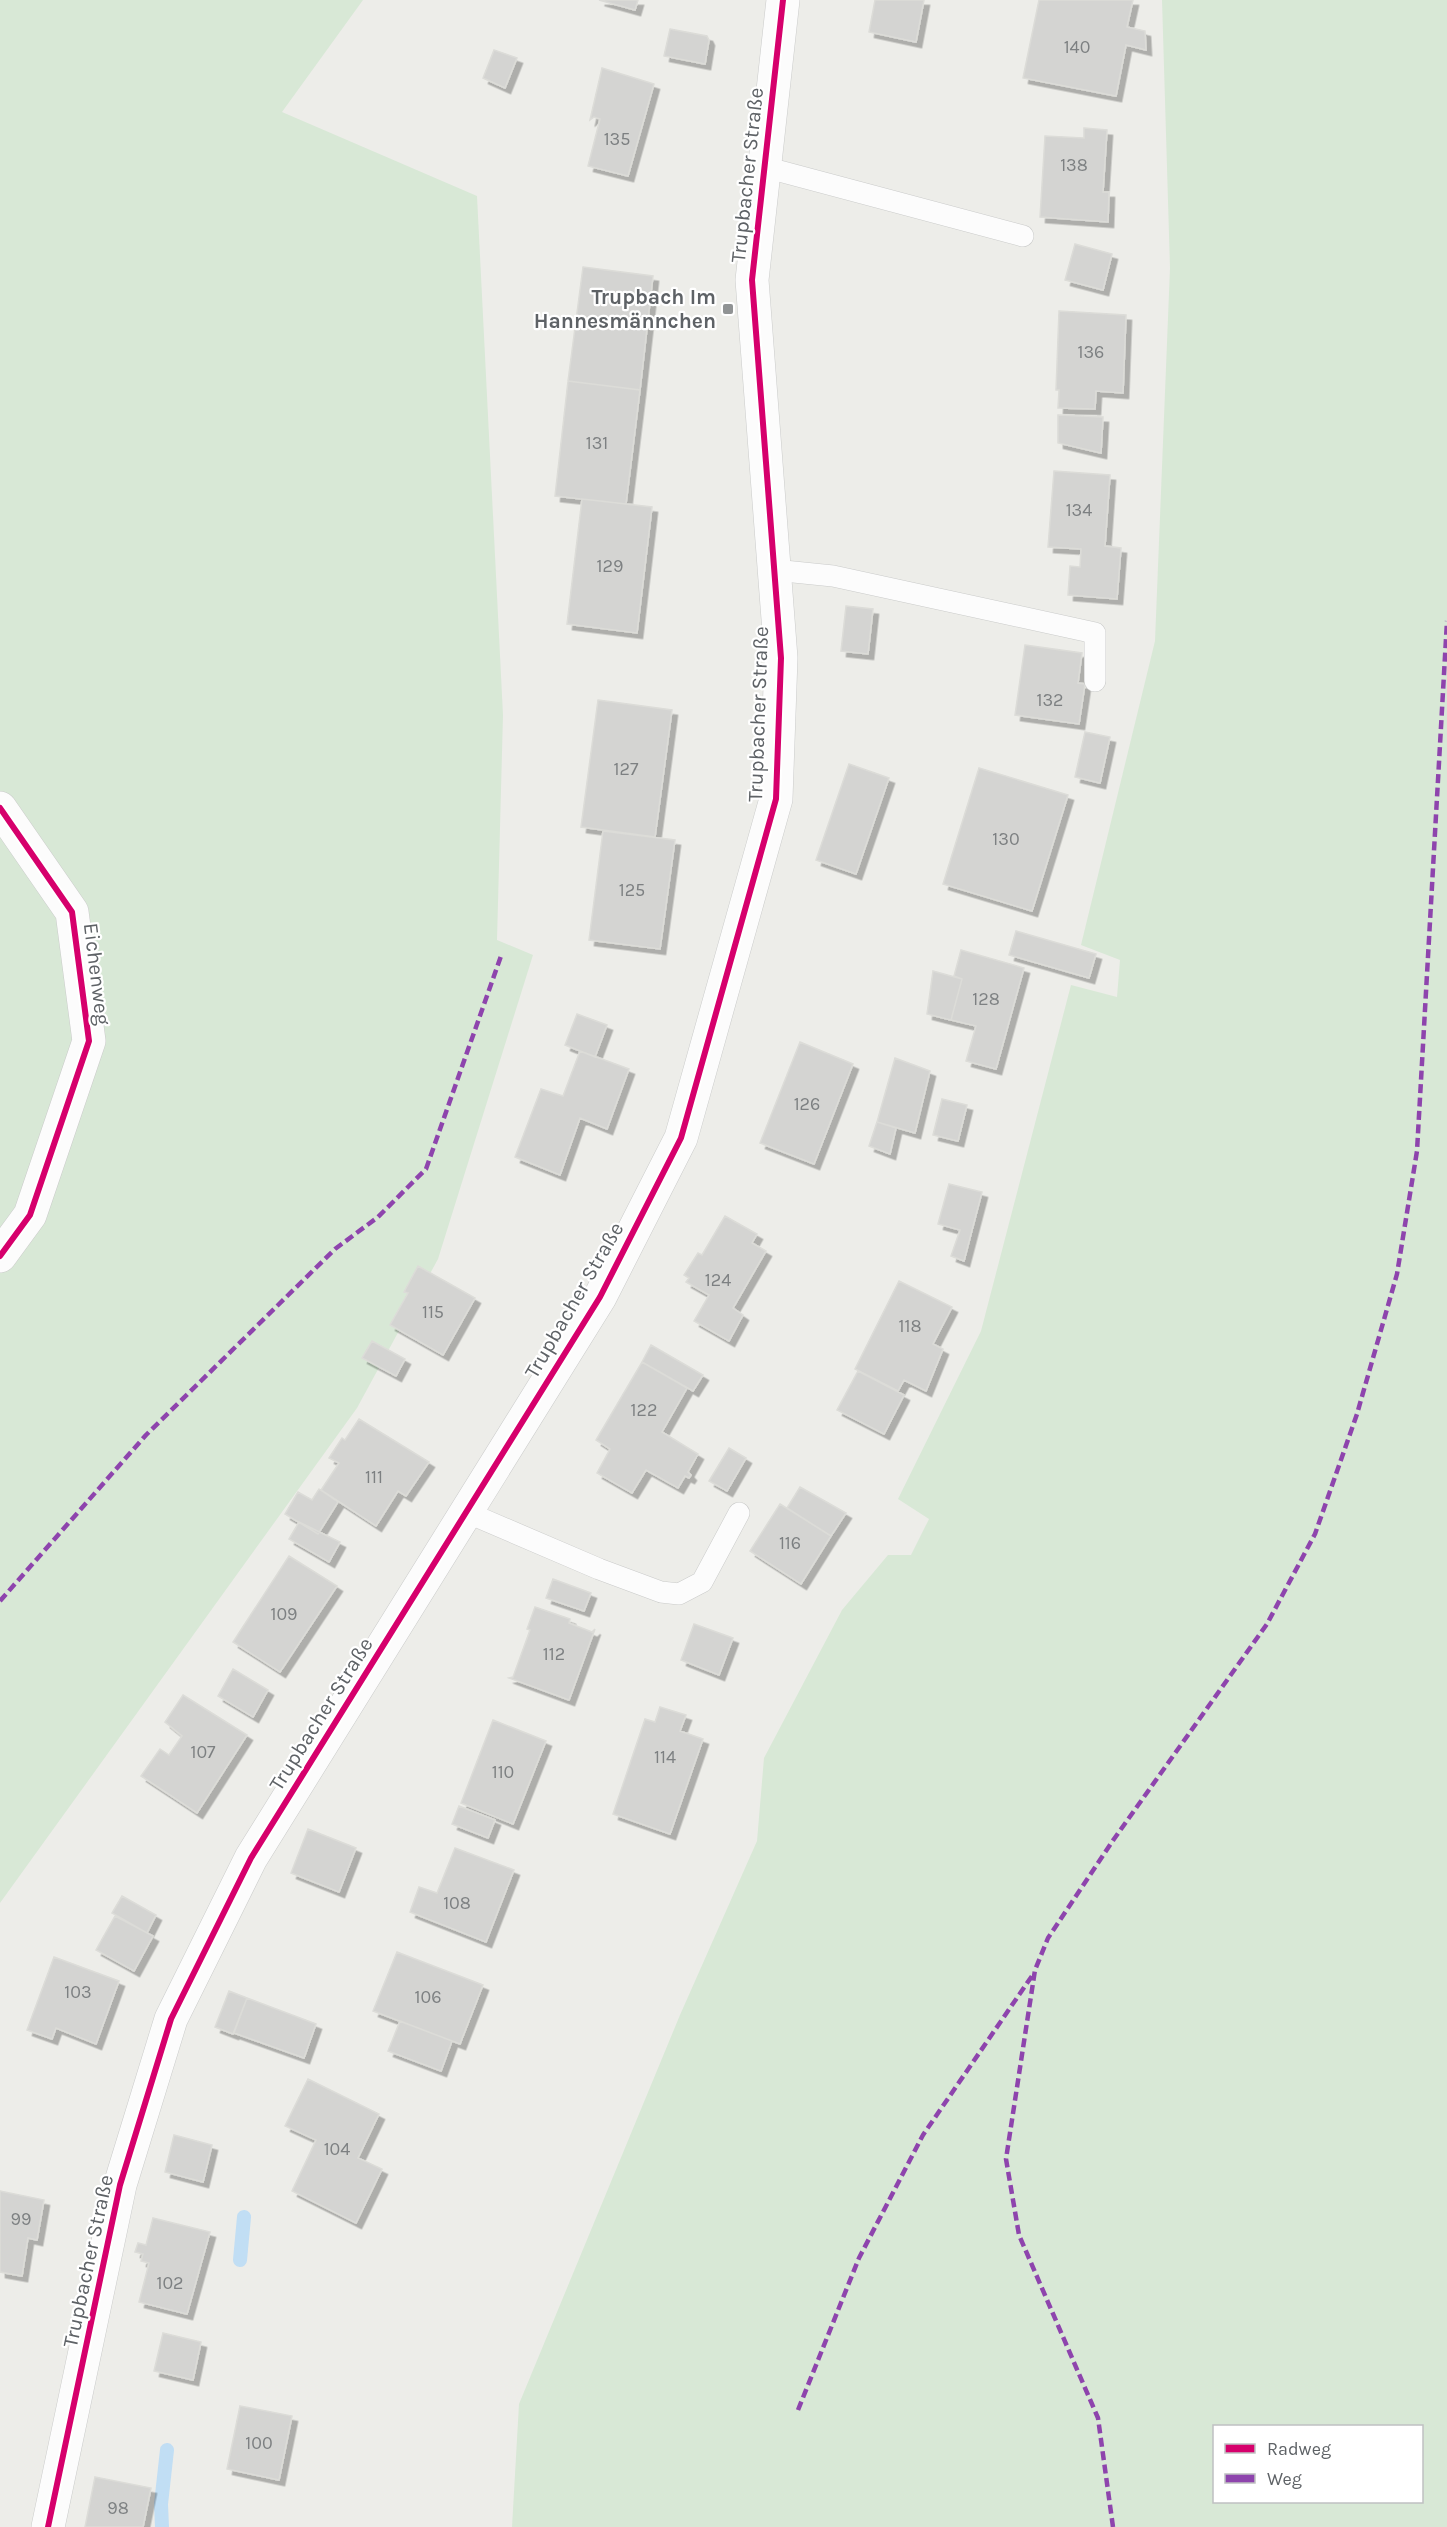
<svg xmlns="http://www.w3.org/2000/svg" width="1447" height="2527" viewBox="0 0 1447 2527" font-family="Karla,sans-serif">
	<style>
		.green { fill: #d8e8d6; fill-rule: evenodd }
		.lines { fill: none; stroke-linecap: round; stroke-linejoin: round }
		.stream { stroke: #c1def4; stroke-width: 14 }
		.building { fill: #d4d4d2; stroke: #dcdcd8; stroke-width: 1.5; filter: url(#shadow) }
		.service-casing { stroke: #cacbca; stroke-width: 22 }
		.minor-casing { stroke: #cacbca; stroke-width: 34 }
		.tertiary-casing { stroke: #cacbca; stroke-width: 34 }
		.service { stroke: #fcfcfc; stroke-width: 21 }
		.minor { stroke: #fcfcfc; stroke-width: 33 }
		.tertiary { stroke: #fcfcfc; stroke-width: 33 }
		.quiet { stroke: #8e44ad; stroke-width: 4.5; stroke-dasharray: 9 4.5; stroke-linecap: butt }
		.cycleway-casing { stroke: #fff; stroke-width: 10 }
		.cycleway { stroke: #d6006c; stroke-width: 6 }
		.poi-dot { fill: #909394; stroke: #fff; stroke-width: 2 }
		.labels { text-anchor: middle; stroke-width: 4.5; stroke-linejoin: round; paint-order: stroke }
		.number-label { font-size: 18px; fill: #7d8082 }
		.street-label { font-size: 21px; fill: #5e6266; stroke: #fff }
		.poi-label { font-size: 21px; font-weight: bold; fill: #5e6266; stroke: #fff; text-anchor: end }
	</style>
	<defs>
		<filter id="shadow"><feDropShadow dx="5.5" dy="5.5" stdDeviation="0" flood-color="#0004"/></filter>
	</defs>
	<rect width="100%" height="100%" fill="#edede9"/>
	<path class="green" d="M0 0H363L282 112 477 196 503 715 497 940 533 955 438 1259 357 1408 0 1903Z
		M1162 0H1447V2527H512L519 2404 680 2015 757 1841 764 1758 842 1610 888 1555H911L929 1519 898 1499 981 1331 1071 985 1117 997 1120 960 1081 945 1155 641 1170 268ZM1214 2426H1422V2502H1214Z"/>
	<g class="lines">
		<path class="stream" d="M240 2260 244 2217
			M162 2527 161 2504 167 2450"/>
	</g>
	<path class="building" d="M599 0H638L635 10Z
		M875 0H924L916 42 869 32Z
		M1039 0H1133L1127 27 1145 31 1146 50 1126 45 1116 96 1023 78Z
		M670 29 707 36 709 40 705 64 664 56Z
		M494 50 517 58 505 88 483 78Z
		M602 68 654 84 628 176 588 166 600 119 594 117 590 120Z
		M1084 128 1107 130 1103 192H1109L1108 222 1040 217 1045 136 1084 138Z
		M1075 244 1112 254 1103 290 1065 280Z
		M583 267 653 276 640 390 568 381Z
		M1059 311 1126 315 1123 393 1096 391 1095 409 1058 408 1059 390H1056Z
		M568 381 640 390 626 504 555 496Z
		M1058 415 1103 417 1101 453 1058 443Z
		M1054 471 1110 475 1105 546 1121 548 1117 599 1068 595 1070 566 1080 567 1081 549 1048 547Z
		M582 499 652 507 637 633 567 624Z
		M846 606 873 609 868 654 841 651Z
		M1025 645 1082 653 1078 683 1085 684 1079 724 1015 715Z
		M598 700 672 710 655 837 581 827Z
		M1085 732 1110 737 1100 783 1075 777Z
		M849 764 889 778 856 874 816 860Z
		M979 768 1068 795 1032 911 943 884Z
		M603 831 675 840 660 949 589 940Z
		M1016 931 1096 954 1089 978 1009 955Z
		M961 950 1024 968 996 1069 966 1061 976 1026 951 1020 962 979 954 976Z
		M933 971 962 979 951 1020 927 1014Z
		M577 1014 607 1025 595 1057 565 1045Z
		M800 1042 853 1064 814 1164 760 1143Z
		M580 1051 629 1069 607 1129 580 1118 560 1175 515 1157 541 1089 563 1096Z
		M895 1058 930 1071 915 1133 877 1122Z
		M942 1099 967 1105 958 1141 933 1135Z
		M877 1122 896 1128 890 1154 869 1146Z
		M949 1184 982 1192 964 1261 951 1256 960 1230 938 1224Z
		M725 1216 757 1234 752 1243 766 1251 733 1308 743 1315 729 1341 694 1321 709 1295 686 1282 689 1278 684 1275 698 1253 702 1255Z
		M418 1266 475 1298 443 1355 390 1325 408 1293 404 1292Z
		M899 1281 952 1307 933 1344 943 1349 926 1391 904 1380 898 1391 855 1369Z
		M372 1341 405 1359 396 1376 362 1358Z
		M651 1345 703 1375 693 1391 642 1362Z
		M642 1362 687 1388 662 1432 698 1454 688 1472 691 1475 689 1478 685 1476 678 1488 646 1470 632 1493 597 1473 610 1449 596 1440Z
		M858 1371 904 1395 884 1434 837 1410Z
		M359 1419 429 1462 406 1496 398 1491 376 1526 321 1490 339 1463 329 1458 342 1438 345 1440Z
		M729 1448 746 1458 727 1491 709 1481Z
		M800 1487 846 1513 831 1536 787 1508Z
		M319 1489 338 1502 318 1534 285 1514 298 1492 312 1500Z
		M780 1504 831 1536 801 1584 750 1551Z
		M299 1522 340 1542 329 1562 289 1539Z
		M289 1556 337 1586 280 1672 233 1642Z
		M553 1579 591 1593 584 1611 546 1598Z
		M535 1607 570 1619 569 1623 592 1632 595 1629 569 1700 509 1678 513 1677 530 1630 527 1629Z
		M694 1624 733 1638 719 1675 681 1660Z
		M233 1669 268 1690 253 1717 218 1696Z
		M183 1695 247 1735 197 1813 141 1776 160 1749 169 1755 182 1736 165 1722Z
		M660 1707 686 1715 680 1731 703 1739 670 1834 613 1814 645 1719 655 1722Z
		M493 1720 546 1741 513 1824 461 1803Z
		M459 1806 495 1820 488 1838 452 1824Z
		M308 1829 356 1848 339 1892 291 1873Z
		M455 1848 514 1870 486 1942 410 1912 419 1887 437 1893Z
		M122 1896 156 1915 147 1933 112 1913Z
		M115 1916 153 1936 134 1971 96 1950Z
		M397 1952 483 1985 460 2044 373 2011Z
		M54 1957 119 1981 96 2044 56 2028 52 2039 27 2030Z
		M229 1991 247 1998 233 2034 215 2027Z
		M247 1998 316 2024 304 2058 234 2033Z
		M400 2021 452 2041 441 2071 388 2051Z
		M308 2079 379 2114 358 2158 382 2169 356 2223 292 2191 316 2140 285 2126Z
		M174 2135 212 2145 203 2182 165 2172Z
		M0 2191 44 2200 37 2240 28 2238 22 2276 0 2272Z
		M153 2218 210 2232 187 2314 139 2302 149 2263 141 2261 143 2254 135 2252 138 2243 146 2245Z
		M163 2333 201 2342 193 2380 154 2371Z
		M240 2406 292 2416 279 2480 227 2469Z
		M95 2477 151 2488 143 2527H85Z"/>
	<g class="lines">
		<g class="service-casing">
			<path id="service" d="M764 167 1023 236
				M774 570 833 576 1095 633V681
				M466 1512 599 1569 661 1592 679 1594 702 1582 739 1513"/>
		</g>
		<g class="minor-casing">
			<path id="minor" d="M0 808 72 912 89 1041 30 1215 0 1256"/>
		</g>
		<g class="tertiary-casing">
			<path id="tertiary" d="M48 2527 120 2185 171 2019 251 1858 600 1297 681 1138 776 799 781 658 752 280 783 0"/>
		</g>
		<use href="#service" class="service"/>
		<use href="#minor" class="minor"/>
		<use href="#tertiary" class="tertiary"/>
		<path class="quiet" d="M0 1601 146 1435 335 1249 378 1217 426 1169 501 956
			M798 2410 859 2258 923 2135 1034 1973
			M1113 2527 1098 2418 1019 2235 1006 2159 1035 1970 1048 1938 1114 1839 1267 1624 1315 1534 1357 1414 1397 1274 1417 1151 1447 621"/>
		<g class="cycleway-casing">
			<path id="cycleway" d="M0 808 72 912 89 1041 30 1215 0 1256
				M48 2527 120 2185 171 2019 251 1858 600 1297 681 1138 776 799 781 658 752 280 783 0"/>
		</g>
		<use href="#cycleway" class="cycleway"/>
	</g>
	<rect class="poi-dot" x="722" y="303" width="12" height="12" rx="3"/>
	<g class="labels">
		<g class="number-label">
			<text x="1077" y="53">140</text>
			<text x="617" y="145">135</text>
			<text x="1074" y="171">138</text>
			<text x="1091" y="358">136</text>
			<text x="597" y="449">131</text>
			<text x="1079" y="516">134</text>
			<text x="610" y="572">129</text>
			<text x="1050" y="706">132</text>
			<text x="626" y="775">127</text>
			<text x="1006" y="845">130</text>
			<text x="632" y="896">125</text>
			<text x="986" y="1005">128</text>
			<text x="807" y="1110">126</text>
			<text x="718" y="1286">124</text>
			<text x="433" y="1318">115</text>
			<text x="910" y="1332">118</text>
			<text x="644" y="1416">122</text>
			<text x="374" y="1483">111</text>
			<text x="790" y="1549">116</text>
			<text x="284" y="1620">109</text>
			<text x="554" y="1660">112</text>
			<text x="203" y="1758">107</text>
			<text x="665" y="1763">114</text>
			<text x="503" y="1778">110</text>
			<text x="457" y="1909">108</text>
			<text x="78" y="1998">103</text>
			<text x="428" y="2003">106</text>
			<text x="337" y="2155">104</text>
			<text x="21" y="2225">99</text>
			<text x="170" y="2289">102</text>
			<text x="259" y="2449">100</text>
			<text x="118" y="2514">98</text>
		</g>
		<g class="street-label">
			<text transform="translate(747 175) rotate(-84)" y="7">Trupbacher Straße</text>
			<text transform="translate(758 714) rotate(-88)" y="7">Trupbacher Straße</text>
			<text transform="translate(97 974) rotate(83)" y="7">Eichenweg</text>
			<text transform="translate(574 1300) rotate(-60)" y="7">Trupbacher Straße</text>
			<text transform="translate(321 1714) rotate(-58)" y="7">Trupbacher Straße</text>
			<text transform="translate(88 2261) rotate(-78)" y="7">Trupbacher Straße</text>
		</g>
		<g class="poi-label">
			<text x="716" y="304">Trupbach Im<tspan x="716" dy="24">Hannesmännchen</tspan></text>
		</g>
	</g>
	<rect x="1213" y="2425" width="210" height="78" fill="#ffffff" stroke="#bfc0c2" stroke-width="1.5"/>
	<rect x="1225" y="2444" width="30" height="9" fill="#d6006c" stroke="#bfc0c2" stroke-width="1.5"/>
	<text x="1267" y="2455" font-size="18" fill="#5e6266">Radweg</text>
	<rect x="1225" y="2474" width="30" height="9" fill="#8e44ad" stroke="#bfc0c2" stroke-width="1.5"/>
	<text x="1267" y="2485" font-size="18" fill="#5e6266">Weg</text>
</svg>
